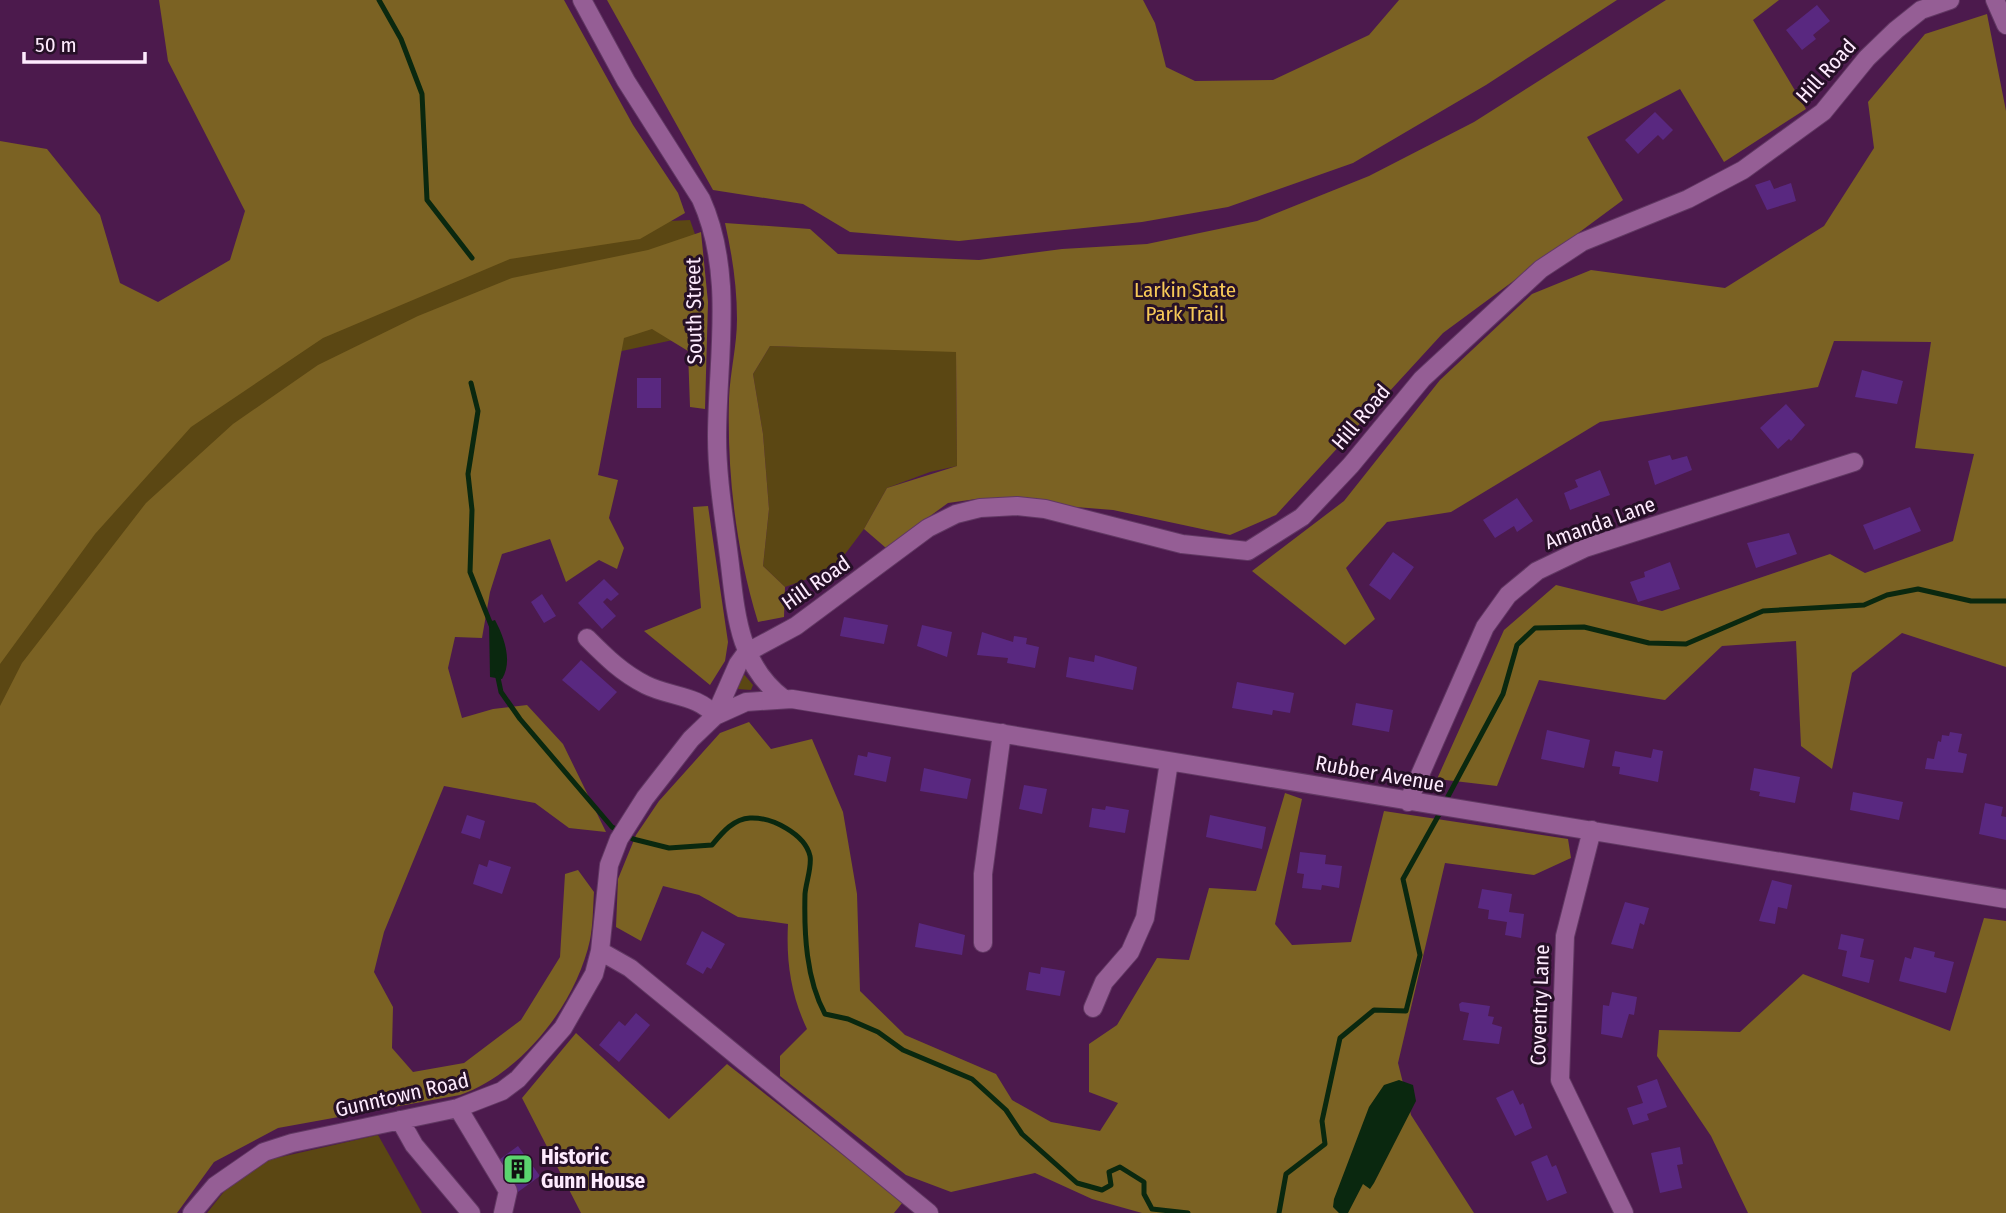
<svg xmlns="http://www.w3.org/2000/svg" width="2006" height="1213" viewBox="0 0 2006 1213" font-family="'Fira Sans Condensed',sans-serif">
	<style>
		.green { fill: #5b4713 }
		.forest { fill: #7b6223 }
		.water { fill: #0a280f }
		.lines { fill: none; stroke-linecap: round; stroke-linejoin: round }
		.stream { stroke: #0a280f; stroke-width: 5 }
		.building { fill: #592880 }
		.minor-casing { stroke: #613863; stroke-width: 20 }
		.minor { stroke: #955e95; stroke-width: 18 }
		.labels { text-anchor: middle; stroke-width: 6; stroke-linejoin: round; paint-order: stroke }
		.street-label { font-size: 21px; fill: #feebfe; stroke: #261027 }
		.park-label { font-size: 21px; fill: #f7c958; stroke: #261027 }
		.poi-label { font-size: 21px; font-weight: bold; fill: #feebfe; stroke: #261027; text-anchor: start }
	</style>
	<rect width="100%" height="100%" fill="#4c1a4d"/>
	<path class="green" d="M690 220 696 237 701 334 594 357 0 824V571L369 288 649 222Z
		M770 346 956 351 957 466 930 472 887 488 864 529 833 570 785 587 763 566 769 509 763 434 753 374Z
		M742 672 753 685 751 690 738 689Z
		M378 1135 422 1213H207L230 1184 263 1161Z"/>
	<path class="forest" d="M159 0H564L633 125 678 193 685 213 640 239 510 259 323 338 191 427 95 534 0 664V141L47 149 100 215 120 283 158 302 230 260 245 211 168 61Z
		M607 0H1143L1155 23 1166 67 1195 81 1273 80 1369 35 1399 0H1617L1486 85 1353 163 1228 207 1142 222 959 241 850 232 803 204 713 190Z
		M1666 0H1779L1753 20 1806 109 1724 162 1680 89 1587 137 1623 200 1443 333 1276 515 1230 535 1113 510 976 499 948 503 886 548 864 529 887 488 957 466 956 352 770 346 753 374 763 434 769 509 763 566 785 587 784 617 758 622C736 550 727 475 729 399 730 372 737 346 737 319 737 286 732 254 725 223L810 229 838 254 979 260 1062 249 1147 244 1257 221 1369 176 1474 122Z
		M1987 14 2006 111V667L1902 633 1852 673 1832 769 1801 746 1796 641 1722 646 1665 700 1539 680 1497 786 1437 779 1504 630 1556 585 1662 611 1830 554 1865 573 1953 541 1974 454 1915 448 1931 342 1834 341 1818 387 1600 422 1451 512 1387 522 1346 568 1375 619 1345 645 1252 571 1344 501 1440 380 1532 294 1591 270 1725 288 1824 226 1874 148 1868 102 1925 34Z
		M701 232 708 302 705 409 690 407 688 351 652 329 624 338 598 475 618 480 609 518 624 548 617 569 599 560 566 582 550 539 502 554 490 592 482 638 455 637 448 668 462 718 493 709 527 705 563 744 606 832 569 828 535 803 444 786 384 932 374 972 393 1007 392 1048 413 1072 464 1063 521 1020 560 957 565 874 578 870 594 892C593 907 593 925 590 940 576 1004 522 1073 460 1095L278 1128 214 1162 177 1213H0V706L22 663 146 503 233 424 318 365 418 316 512 278 648 250Z
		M708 506 728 642 725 661 710 685 644 631 701 608 693 507Z
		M749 722 771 749 812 739 843 812 857 894 860 991 905 1035 996 1074 1012 1100 1051 1122 1100 1131 1118 1103 1089 1092V1044L1117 1025 1157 958 1189 960 1209 888 1256 891 1285 793 1302 799 1275 924 1292 945 1351 942 1384 811 1568 839 1571 858 1534 875 1445 863 1398 1063 1411 1115 1474 1213H1142L1092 1199 1035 1173 951 1192 906 1175 780 1076V1056L807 1029C791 995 786 962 788 924L738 917 699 895 663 886 641 941 616 927 618 879 636 835 659 801 720 733Z
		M1984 918 2006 921V1213H1748L1711 1136 1657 1056 1659 1030 1740 1032 1803 974 1950 1031Z
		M576 1033 669 1119 727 1064 903 1202 894 1213H581L522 1098Z"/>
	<path class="water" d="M495 620C504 637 513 661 502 679L490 677 489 622Z
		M1399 1080 1413 1085 1416 1101 1374 1183 1370 1189 1363 1184 1348 1213H1339L1333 1207 1334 1199 1369 1107 1384 1085Z"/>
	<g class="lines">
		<path class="stream" d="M379 0 401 39 422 94 427 200 472 258
			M471 383 478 411 468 474 472 510 470 572 491 625
			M497 673 501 692 520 719 612 827 633 839 669 848 712 845C722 833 733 819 750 818 772 817 805 834 810 856 812 867 806 882 805 894 804 933 806 979 825 1014L848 1019 878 1032 903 1050 972 1079 1006 1110 1022 1134 1077 1183 1102 1190 1111 1185 1109 1172 1120 1167 1144 1182V1194L1152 1209 1188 1213
			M1445 802 1503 694 1517 645 1535 628 1584 627 1649 643 1686 644 1763 611 1864 605 1887 595 1918 589 1971 601H2006
			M1279 1213 1286 1174 1325 1144 1322 1121 1340 1038 1374 1010 1406 1011 1420 955 1403 879 1441 811"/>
	</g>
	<path class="building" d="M1817 5 1830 21 1813 35 1816 39 1802 50 1786 30Z
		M1655 112 1673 130 1663 140 1658 135 1638 154 1625 140Z
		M1770 180 1774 189 1791 183 1796 201 1767 210 1755 185Z
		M1862 370 1903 381 1897 404 1855 397Z
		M637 378H661V408H637Z
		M1786 404 1805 425 1791 441 1789 439 1778 449 1760 428Z
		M1670 455 1672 460 1687 456 1692 470 1655 485 1648 461Z
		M1600 470 1610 495 1570 510 1564 493 1578 487 1575 480Z
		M1517 498 1533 521 1517 532 1514 526 1495 538 1483 520Z
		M1910 507 1921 531 1874 550 1863 525Z
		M1789 533 1797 554 1756 568 1747 543Z
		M1393 552 1414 567 1390 600 1369 585Z
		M1670 562 1680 589 1638 602 1630 582 1645 577 1644 572Z
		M604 579 619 594 611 601 607 598 603 602 616 616 602 629 578 603Z
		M542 594 556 616 544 623 531 602Z
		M844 617 888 625 884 644 840 636Z
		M922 625 952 632 947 657 917 646Z
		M982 632 1013 642 1014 636 1027 638 1026 644 1039 647 1035 668 1007 663 1008 658 977 655Z
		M1095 655 1137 667 1133 690 1066 677 1069 657 1094 662Z
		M581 660 617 692 599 711 562 680Z
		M1237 682 1294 693 1290 713 1273 710 1272 715 1232 708Z
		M1356 703 1393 710 1389 732 1352 725Z
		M1547 730 1590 740 1584 768 1541 759Z
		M1950 732 1962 734 1958 752 1967 754 1963 773 1925 769 1927 758 1934 759 1938 741 1941 742 1942 735 1949 736Z
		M1653 749 1663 751 1658 782 1619 774 1620 767 1612 766 1615 751 1651 758Z
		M868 752 891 757 886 782 854 775 858 755 867 757Z
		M924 768 971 779 967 799 920 791Z
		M1754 768 1800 777 1795 803 1759 796 1760 792 1750 790Z
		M1024 785 1047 789 1042 814 1019 809Z
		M1853 792 1903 802 1899 820 1850 810Z
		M1985 803 2003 807 2001 816 2006 817V840L1979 834Z
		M1106 806 1129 810 1125 833 1089 827 1092 808 1105 810Z
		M467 815 485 821 480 839 461 833Z
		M1210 815 1266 827 1262 849 1206 837Z
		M1300 852 1326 855 1325 864 1342 866 1339 888 1322 885 1321 890 1302 888 1304 874 1297 873Z
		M489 860 511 867 502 894 473 884 479 864 487 867Z
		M1772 880 1792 885 1787 909 1778 907 1775 924 1759 921Z
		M1482 889 1512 894 1509 912 1524 914 1521 938 1505 935 1507 922 1488 919 1489 910 1478 908Z
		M1625 902 1649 908 1644 925 1640 923 1633 949 1611 944Z
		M919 923 965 935 962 955 915 947Z
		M702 931 725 944 711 969 707 967 703 974 686 964Z
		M1841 934 1864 939 1860 957 1874 960 1869 983 1842 976 1847 951 1838 949Z
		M1914 947 1935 952 1934 957 1954 962 1946 993 1899 981 1905 957 1911 959Z
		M1041 967 1065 971 1060 996 1026 990 1029 972 1040 974Z
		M1612 992 1637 997 1634 1015 1629 1014 1622 1038 1601 1034 1603 1005 1609 1006Z
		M1462 1002 1490 1006 1488 1016 1494 1017 1492 1024 1502 1027 1499 1044 1463 1040 1469 1013 1460 1011 1459 1004Z
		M636 1013 650 1025 619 1062 599 1045 619 1021 625 1026Z
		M1657 1079 1667 1107 1647 1114 1649 1120 1633 1125 1627 1108 1643 1103 1637 1086Z
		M1513 1090 1520 1105 1523 1103 1532 1128 1515 1136 1496 1098Z
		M518 1146 540 1176 518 1192 496 1162Z
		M1680 1147 1683 1164 1677 1165 1682 1188 1660 1193 1651 1153Z
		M1547 1155 1552 1167 1556 1165 1567 1193 1547 1201 1531 1162Z"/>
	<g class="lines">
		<g class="minor-casing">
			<path id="minor" d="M582 0 626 81 701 199C735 274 717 359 717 437 717 480 725 523 730 565 736 617 740 666 784 699
				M1995 0 2006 25
				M587 638C606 657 622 673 646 685 670 697 699 695 715 716L738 664 746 653 796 626 928 528 956 514 980 508 1017 506 1045 509 1182 544 1248 551 1302 517 1351 465 1422 379 1541 269 1582 242 1688 199 1743 170 1823 112 1867 58 1896 30 1921 10 1950 0
				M1408 802 1485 627 1508 595 1537 571 1585 548 1854 462
				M1592 830 1565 936 1560 1080 1624 1213
				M983 943V874L1002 733
				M600 951 630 968 929 1213
				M1093 1008 1104 982 1130 952 1145 918 1169 762
				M458 1108 508 1191 503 1213
				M400 1120 414 1145 471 1213
				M192 1213 215 1186 264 1152 292 1143 458 1108 502 1091 518 1079 563 1028 594 974 600 951 609 865 619 839 645 798 691 739 715 716 746 702 792 699 2006 899"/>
		</g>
		<use href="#minor" class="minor"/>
	</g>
	<defs>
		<g id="building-square" transform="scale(1.575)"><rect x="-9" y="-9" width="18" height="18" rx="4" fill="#5ad56e" stroke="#261027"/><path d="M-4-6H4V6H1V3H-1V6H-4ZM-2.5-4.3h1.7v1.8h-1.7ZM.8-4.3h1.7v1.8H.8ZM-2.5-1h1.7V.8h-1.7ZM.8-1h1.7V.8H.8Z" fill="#111"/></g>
	</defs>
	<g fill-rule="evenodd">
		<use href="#building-square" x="518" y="1169"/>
	</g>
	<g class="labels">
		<g class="street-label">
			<text transform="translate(1826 71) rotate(-48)" y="7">Hill Road</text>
			<text transform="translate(694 311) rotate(-91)" y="7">South Street</text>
			<text transform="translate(1361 417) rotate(-50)" y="7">Hill Road</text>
			<text transform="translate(1600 523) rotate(-20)" y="7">Amanda Lane</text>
			<text transform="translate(816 583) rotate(-35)" y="7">Hill Road</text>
			<text transform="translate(1380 774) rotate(10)" y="7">Rubber Avenue</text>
			<text transform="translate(1540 1005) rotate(-88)" y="7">Coventry Lane</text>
			<text transform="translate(402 1095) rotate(-13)" y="7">Gunntown Road</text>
		</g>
		<g class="park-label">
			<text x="1185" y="297">Larkin State<tspan x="1185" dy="24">Park Trail</tspan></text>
		</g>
		<g class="poi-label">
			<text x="541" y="1164">Historic<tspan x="541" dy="24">Gunn House</tspan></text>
		</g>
	</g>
	<path d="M24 52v10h121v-10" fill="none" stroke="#feebfe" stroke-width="3.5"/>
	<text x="35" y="52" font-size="21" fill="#feebfe" stroke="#261027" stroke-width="5" paint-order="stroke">50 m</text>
</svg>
